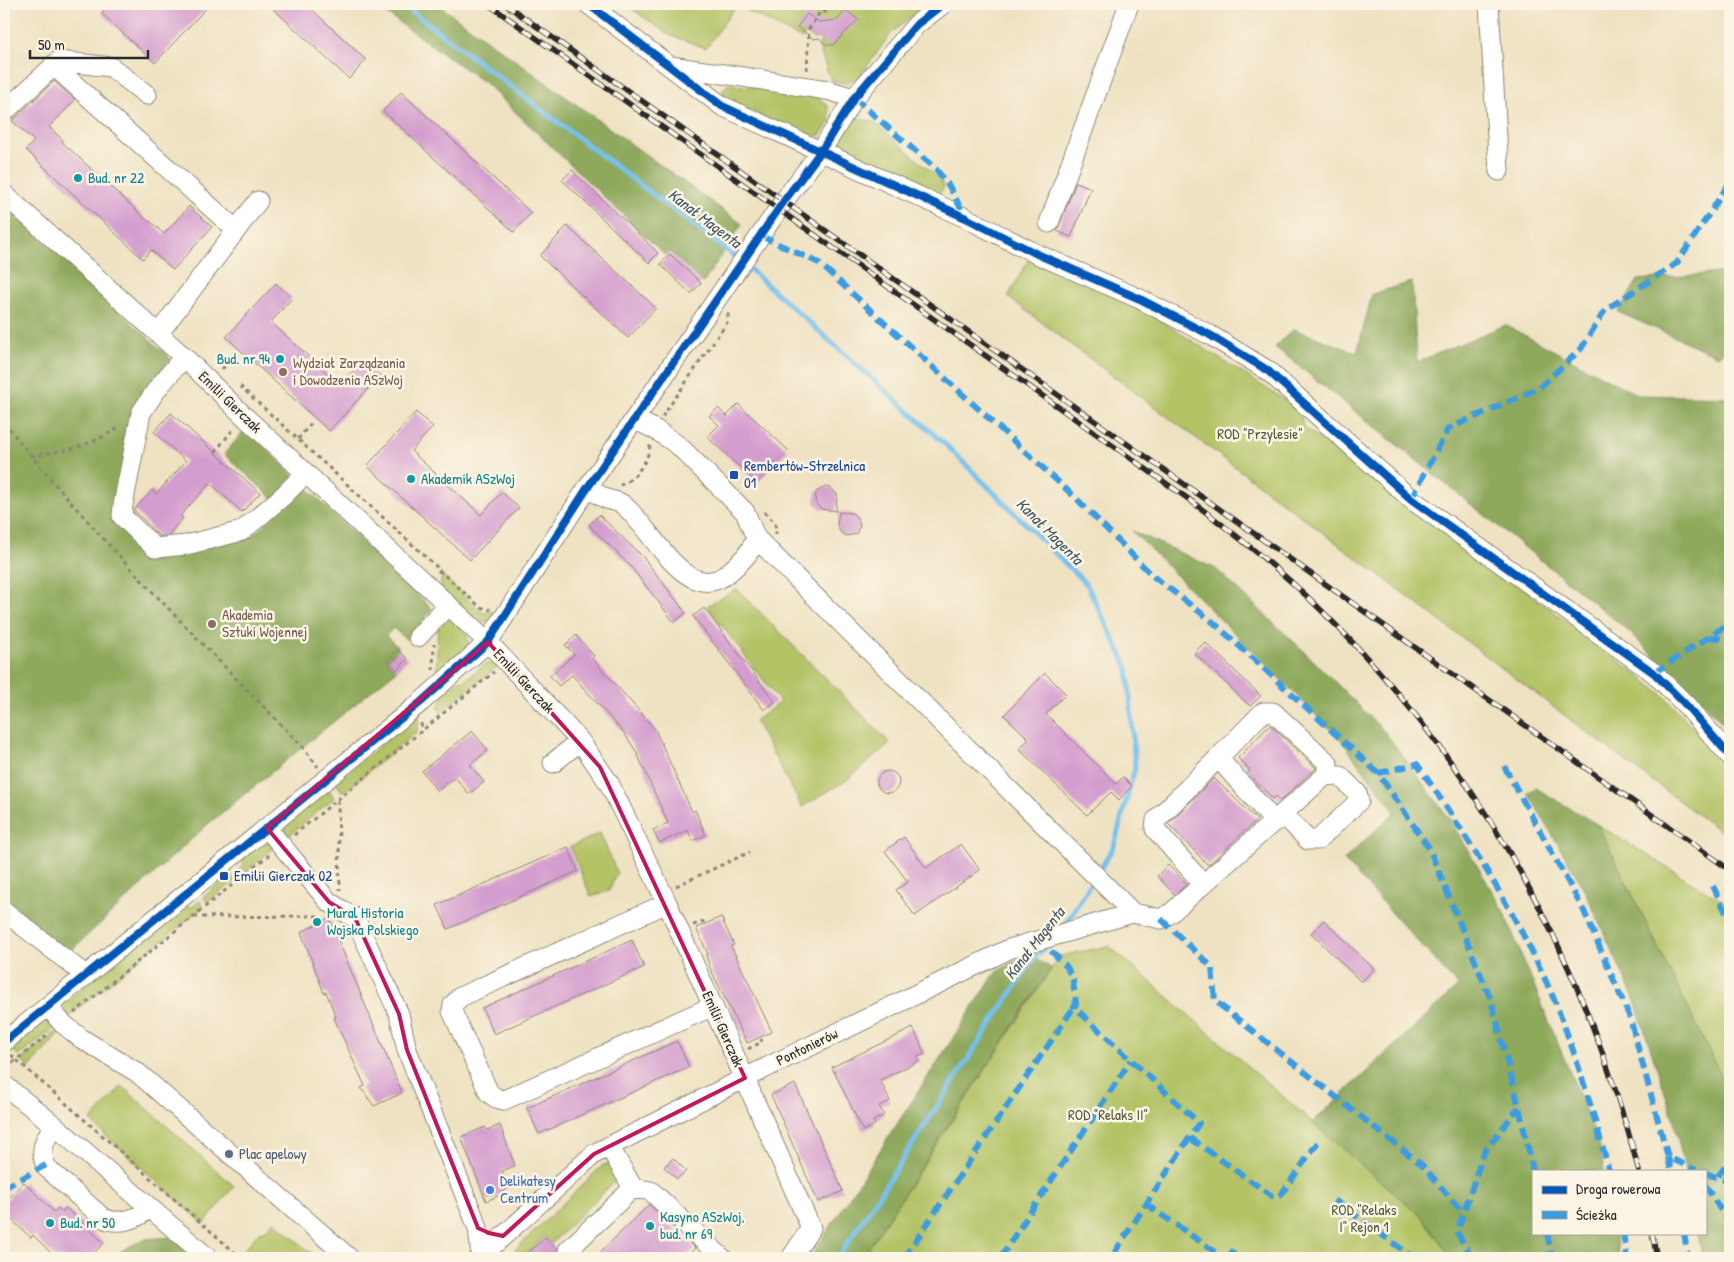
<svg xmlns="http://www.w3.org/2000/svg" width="1734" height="1262" viewBox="0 0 1734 1262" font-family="'Patrick Hand',sans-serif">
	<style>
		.green { fill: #b3c366; stroke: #6f7748 }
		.forest { fill: #8ea95b; stroke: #5c6a43 }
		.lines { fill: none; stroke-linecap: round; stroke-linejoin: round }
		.stream { stroke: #74c1ee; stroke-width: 5 }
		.building { fill: #d49dcf }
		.minor-casing { stroke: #8d8676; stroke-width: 21 }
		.path { stroke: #8d8676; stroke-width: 3; stroke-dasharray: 4 4; stroke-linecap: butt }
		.minor { stroke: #fff; stroke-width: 19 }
		.rail-casing { stroke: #2b2b2b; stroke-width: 5.5 }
		.rail { stroke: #fcf5e5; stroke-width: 4; stroke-dasharray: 11; stroke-linecap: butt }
		.quiet { stroke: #3d9ce1; stroke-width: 6; stroke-dasharray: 12 6; stroke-linecap: butt }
		.cycleway-casing { stroke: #fcf5e5; stroke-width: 11 }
		.cycleway { stroke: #0057b8; stroke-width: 8 }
		.marked { fill: none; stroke: #c2185b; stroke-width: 4; stroke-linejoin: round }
		.culture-dot { fill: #0f9aa8; stroke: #fcf5e5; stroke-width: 2 }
		.education-dot { fill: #8d6e63; stroke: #fcf5e5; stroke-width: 2 }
		.transit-dot { fill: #1a4fb4; stroke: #fcf5e5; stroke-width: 2 }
		.service-dot { fill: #5c6f8a; stroke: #fcf5e5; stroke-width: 2 }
		.shop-dot { fill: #3f7fe0; stroke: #fcf5e5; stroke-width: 2 }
		.labels { text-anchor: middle; stroke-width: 5; stroke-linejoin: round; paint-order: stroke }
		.culture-label { font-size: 15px; fill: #0d838f; stroke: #fcf5e5; text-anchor: start }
		.education-label { font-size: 15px; fill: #785e54; stroke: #fcf5e5; text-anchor: start }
		.street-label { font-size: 15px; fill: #2b2b2b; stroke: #fcf5e5 }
		.park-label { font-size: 15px; fill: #54593d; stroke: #fcf5e5 }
		.transit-label { font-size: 15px; fill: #164399; stroke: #fcf5e5; text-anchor: start }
		.service-label { font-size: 15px; fill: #4e5e75; stroke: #fcf5e5; text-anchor: start }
		.shop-label { font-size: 15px; fill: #366cbe; stroke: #fcf5e5; text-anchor: start }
		.water-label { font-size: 16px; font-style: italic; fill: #415866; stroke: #fcf5e5 }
	</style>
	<rect width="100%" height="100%" fill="#fcf5e5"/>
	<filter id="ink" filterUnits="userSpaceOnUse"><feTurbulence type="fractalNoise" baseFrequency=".02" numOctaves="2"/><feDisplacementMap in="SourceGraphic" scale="10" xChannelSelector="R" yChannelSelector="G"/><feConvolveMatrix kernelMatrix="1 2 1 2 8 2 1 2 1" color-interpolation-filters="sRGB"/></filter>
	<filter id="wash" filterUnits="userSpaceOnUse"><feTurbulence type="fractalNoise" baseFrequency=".0096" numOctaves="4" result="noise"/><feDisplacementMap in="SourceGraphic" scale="20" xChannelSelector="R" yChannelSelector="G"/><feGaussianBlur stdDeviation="1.12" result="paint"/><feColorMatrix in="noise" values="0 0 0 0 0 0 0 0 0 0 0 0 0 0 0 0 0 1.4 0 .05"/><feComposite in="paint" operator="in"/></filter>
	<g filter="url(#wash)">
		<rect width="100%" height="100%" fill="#efe2c2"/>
		<path class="green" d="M625 4H928L892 32 859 77 845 83 831 81 819 48 821 38 814 39 806 33 802 39 740 7 733 10 706 48 669 35Z
			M728 84 815 95 828 106 830 122 820 135 804 137 723 98V90Z
			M858 118 874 122 941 180 944 188 937 196 843 152 840 135 850 122Z
			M1028 260 1133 303 1300 410 1303 427 1598 644 1664 696 1730 768V838C1599 743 1471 644 1342 547 1231 463 1118 381 1008 297Z
			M442 575 483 613 490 611 496 614C484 638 452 599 440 589Z
			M737 589 890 743 847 780 802 807 755 721 780 702 707 606Z
			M449 616 467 635 469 648 436 677 438 622Z
			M496 663 499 665 441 712 438 709 444 692 460 680 463 681 486 664Z
			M420 713 417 732 345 791H342L335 783Z
			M328 788 334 798 287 837 284 833 285 825Z
			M1598 825 1726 903 1730 911V1094Z
			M600 833 617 873 609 890 591 897 570 847Z
			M268 842 276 846 241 876 236 873 244 864 241 860 260 844Z
			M231 875 235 879 234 882 207 902 204 896Z
			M200 901 203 907 68 1017 60 1013 62 1005 183 906 192 907Z
			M1109 946 1421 1216 1452 1258H862L1060 956Z
			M47 1017 56 1027 19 1056 10 1047Z
			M59 1030 61 1032 29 1068 21 1060Z
			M122 1086 234 1186 204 1224 90 1121Z
			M610 1163 618 1178 551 1244 544 1236 523 1258H519L513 1252 603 1165Z
			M274 1221 317 1258H245L240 1254 260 1231 263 1232Z"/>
		<path class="forest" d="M373 4H437L742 224 703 283 670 252 666 256 485 83Z
			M4 204 171 359 137 399 118 490 153 556 205 548 252 536 283 508 224 454 246 429 432 609 410 639 407 640 393 628 386 636 399 648 387 661 397 670 208 824 67 954 4 896Z
			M1730 272V345L1718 356 1618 312 1638 280Z
			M1412 282 1417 362 1505 325 1638 395 1730 397V730L1624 627 1275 347 1294 329 1357 353 1372 294Z
			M1132 531 1216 569 1310 657 1384 731 1449 818 1502 908 1599 1143 1604 1171H1533V1233H1615L1619 1258H1452L1421 1216 1312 1123 1458 986 1344 860 1395 812 1342 741Z
			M1536 788 1598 825 1730 1094V1258H1702L1698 1233H1705V1171H1685L1673 1117 1635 1001 1584 889 1528 793Z
			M1027 954 1051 968 862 1258H810L996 972Z
			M172 1237 215 1258H108L144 1239Z"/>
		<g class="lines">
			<path class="stream" d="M402 4 738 259
				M745 265 947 446 1087 585 1128 668 1135 768 1114 846 1098 873
				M1063 928 1093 880
				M838 1258 1032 961 1047 945"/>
		</g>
		<g id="blocks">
			<path class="building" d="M110 4H210L155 63 101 13Z
				M268 4H306L366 60 349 79Z
				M846 10 858 20 833 45H827L819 38 814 39 797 27 807 14 819 22 837 20Z
				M54 81 75 100 49 127 63 140 62 142 149 222 150 221 164 234 189 206 212 227 173 270 151 250 143 259 26 150 34 141 12 121Z
				M401 92 531 213 514 232 383 111Z
				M572 170 658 253 649 263 562 180Z
				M1076 182 1091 188 1071 237 1057 231Z
				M567 226 656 308 628 338 540 256Z
				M670 254 701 283 691 294 660 264Z
				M276 283 292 298 271 322 340 385 361 362 378 378 329 431 226 337Z
				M738 404 788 450 757 483 707 437 719 425 709 416 718 408 727 416Z
				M416 412 433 427 411 451 481 515 502 492 519 508 470 560 367 466Z
				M171 413 260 493 242 512 210 483 180 516 183 518 167 536H159L134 510 152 490 156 494 186 461 154 432Z
				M825 487 831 488 837 494 836 511 821 509 815 503 816 492Z
				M839 512 852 513 857 517 860 525 856 534 846 536 840 532 837 524Z
				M599 515 643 557 686 613 674 622 631 567 589 525Z
				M704 608 775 702 764 710 693 616Z
				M576 635 594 656 592 658 655 729 692 812 695 810 706 835 693 841 688 830 659 843 653 830 668 823 636 751 624 733 572 675 559 686 550 676 574 654 565 645Z
				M1205 642 1261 696 1250 706 1194 653Z
				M398 650 408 659 397 670 387 661Z
				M1045 673 1066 694 1046 714 1116 784 1123 777 1132 786 1119 800 1111 792 1087 815 1019 749 1029 739 1004 715Z
				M1270 725 1316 768 1280 801 1276 796 1273 799 1248 773 1250 770 1238 758Z
				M472 731 488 750 470 765 484 782 469 794 455 777 437 791 422 771Z
				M877 782a11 11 0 1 1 22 0a11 11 0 1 1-22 0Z
				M1214 778 1257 820 1208 865 1168 824Z
				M904 837 926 868 961 844 980 870 915 916 896 890 908 882 885 851Z
				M568 847 578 871 448 929 437 905Z
				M1168 865 1187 884 1175 895 1157 876Z
				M721 917 734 945 731 946 772 1032 747 1043 710 968 706 955 708 954 696 928Z
				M329 918 402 1093 374 1106 361 1088 365 1086 334 1018 336 1017 326 992 324 993 301 932Z
				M1324 920 1374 969 1361 982 1311 933Z
				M632 940 644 967 494 1034 482 1008Z
				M913 1028 925 1054 917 1057 919 1061 880 1080 890 1101 879 1106 884 1115 873 1121 875 1125 863 1131 832 1067Z
				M677 1041 689 1067 539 1134 527 1108Z
				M795 1084 843 1191 818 1202 771 1095Z
				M500 1125 515 1166 502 1171 508 1187 498 1196 486 1201 461 1137 485 1127 487 1130Z
				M673 1158 686 1171 677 1179 664 1167Z
				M24 1182 54 1212 58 1208 62 1212 66 1208 104 1243 89 1258H56L33 1235 31 1238 4 1212V1203Z
				M649 1205 695 1248 685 1258H594Z
				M545 1237 557 1250 561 1258H523Z"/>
		</g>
	</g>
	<g filter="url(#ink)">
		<use href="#blocks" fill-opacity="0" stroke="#8d8676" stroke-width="1"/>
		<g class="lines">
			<g class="minor-casing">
				<path id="minor" d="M588 4 722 106 966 218 1037 254 1140 299 1210 335 1267 370 1411 499 1654 673 1686 705 1730 756
					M1489 4 1499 171
					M53 65 235 229
					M671 66 827 90 854 98
					M4 112 59 61 111 67 147 95
					M4 194 184 357 244 416 488 642 580 741 609 783 667 903 811 1228 791 1258
					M1049 223 1129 4
					M159 333 258 201
					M184 357 157 389 141 413 123 505 122 516 155 548 186 545 242 531 283 496 306 473
					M588 487C594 491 601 497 607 499 612 501 618 501 622 504 650 524 686 608 728 573 741 562 750 554 756 538L745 512 679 446 656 430 636 420
					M756 538 1133 913
					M418 637 447 606
					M553 763 580 741
					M1275 822 1218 758 1263 712H1273L1328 763 1326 775
					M267 828 329 902 355 918 399 1014 407 1050 478 1228 481 1257
					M1203 884 1155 829 1156 820 1218 758
					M667 903 460 997 453 1005 452 1011 489 1093 496 1098 504 1100 713 1006
					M4 911 85 975
					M48 1006 62 1023 82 1039 138 1073 349 1258
					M4 1042 421 702 488 642 588 487 784 201 821 151 854 98 917 24 943 4
					M4 1085 54 1125 208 1258
					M54 1125C45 1139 38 1151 47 1168L103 1218C117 1225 139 1220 149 1207
					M633 1188 651 1191 722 1258
					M568 1250 633 1188 609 1146
					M479 1258 594 1154 745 1078 1009 949 1133 913 1161 919 1171 913 1326 775 1340 776 1357 793 1359 801 1318 840H1308L1283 814"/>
			</g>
			<path class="path" d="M820 4V12
				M807 70 809 29 820 12H827L838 4
				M222 369 237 352
				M240 386 439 569V573
				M662 417 728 321V313
				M4 422C95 537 200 641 302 746L318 767
				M298 439 312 422
				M215 452 235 427
				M31 456C71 450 86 448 121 426
				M620 485C634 481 650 459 650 444
				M764 512 775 523 776 534
				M439 570 480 607 491 610
				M433 670 434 644
				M421 723 422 731
				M338 800 340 890
				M294 835 494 672
				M676 886 750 852
				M194 917 320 916
				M693 925 706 921
				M74 1013 269 855
				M748 1049 762 1042 761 1039
				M11 1055 241 1258
				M6 1068 50 1033"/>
			<use href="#minor" class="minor"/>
			<g class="rail-casing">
				<path id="rail" d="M488 4 1187 498C1234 533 1280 569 1321 610 1480 767 1583 956 1639 1171
					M505 4 1730 870
					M1652 1233 1657 1258"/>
			</g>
			<use href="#rail" class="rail"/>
			<path class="quiet" d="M854 98 936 169 949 186 966 218
				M761 236 819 263 1077 499 1154 577 1213 622 1378 773 1429 848 1491 1000 1519 1107 1533 1171
				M1411 499 1448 429 1539 388 1581 349 1605 310 1677 263 1730 182
				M1709 637 1730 640
				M1654 673 1730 623
				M1504 766 1584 911 1630 1018 1668 1157 1696 1170
				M1378 773 1417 764C1468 838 1517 914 1553 997 1576 1053 1593 1112 1609 1171
				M1713 886 1730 921
				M1161 919 1212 967 1215 1001 1422 1165 1463 1213
				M1051 951 1067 967 1073 981 1076 1004 1074 1007 1199 1123 1111 1258
				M1190 1138 1272 1196H1280L1318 1142
				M1668 1157 1671 1171
				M1705 1173 1730 1182
				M1718 1176 1730 1160
				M1705 1185 1730 1225
				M4 1188 46 1165
				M1334 1200 1414 1258
				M1146 1204 1224 1258
				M1547 1233 1552 1258
				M1623 1233 1627 1258
				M1684 1233 1688 1258
				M904 1258 1074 1007
				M1000 1258 1131 1060
				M1227 1258 1234 1250
				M1459 1258 1469 1253
				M1472 1258 1457 1232 1484 1152 1519 1107"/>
			<g class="cycleway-casing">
				<path id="cycleway" d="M588 4 722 106 966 218 1037 254 1140 299 1210 335 1267 370 1411 499 1654 673 1686 705 1730 756
					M4 1042 421 702 488 642 588 487 784 201 821 151 854 98 917 24 943 4"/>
			</g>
			<use href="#cycleway" class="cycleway"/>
		</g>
	</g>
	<path class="marked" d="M488 642 600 767 745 1078 594 1154 503 1236 489 1233 478 1228 407 1050 399 1014 355 918 329 902 267 828Z"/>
	<g class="culture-dot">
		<circle cx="78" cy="178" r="5"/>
		<circle cx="280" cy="359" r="5"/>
		<circle cx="411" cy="479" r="5"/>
		<circle cx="317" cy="922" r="5"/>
		<circle cx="50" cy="1223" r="5"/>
		<circle cx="650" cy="1226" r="5"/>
	</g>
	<g class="education-dot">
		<circle cx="283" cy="372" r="5"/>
		<circle cx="212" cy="624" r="5"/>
	</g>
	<g class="transit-dot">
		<rect x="729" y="470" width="10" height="10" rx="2.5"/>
		<rect x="219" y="871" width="10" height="10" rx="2.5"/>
	</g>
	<circle class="service-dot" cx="229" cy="1154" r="5"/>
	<circle class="shop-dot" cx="490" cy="1190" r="5"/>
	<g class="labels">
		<g class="culture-label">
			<text x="88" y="183">Bud. nr 22</text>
			<text x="270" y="364" text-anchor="end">Bud. nr 94</text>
			<text x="421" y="484">Akademik ASzWoj</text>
			<text x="327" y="918">Mural Historia<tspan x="327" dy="17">Wojska Polskiego</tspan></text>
			<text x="660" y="1222">Kasyno ASzWoj,<tspan x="660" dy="17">bud. nr 69</tspan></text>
			<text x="60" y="1228">Bud. nr 50</text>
		</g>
		<g class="education-label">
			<text x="293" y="368">Wydział Zarządzania<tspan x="293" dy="17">i Dowodzenia ASzWoj</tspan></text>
			<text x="222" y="620">Akademia<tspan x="222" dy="17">Sztuki Wojennej</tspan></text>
		</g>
		<g class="street-label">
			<text transform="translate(230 402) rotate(44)" y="5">Emilii Gierczak</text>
			<text transform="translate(524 681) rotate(47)" y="5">Emilii Gierczak</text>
			<text transform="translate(723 1029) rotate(66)" y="5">Emilii Gierczak</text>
			<text transform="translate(807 1047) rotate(-26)" y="5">Pontonierów</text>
		</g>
		<g class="park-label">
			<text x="1260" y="439">ROD "Przylesie"</text>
			<text x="1108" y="1120">ROD "Relaks II"</text>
			<text x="1364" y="1215">ROD "Relaks<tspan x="1364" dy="17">I" Rejon 1</tspan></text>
		</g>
		<g class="transit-label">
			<text x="744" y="471">Rembertów-Strzelnica<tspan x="744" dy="17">01</tspan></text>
			<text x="234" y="881">Emilii Gierczak 02</text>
		</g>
		<g class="service-label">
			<text x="239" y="1159">Plac apelowy</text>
		</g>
		<g class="shop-label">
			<text x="500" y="1186">Delikatesy<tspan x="500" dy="17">Centrum</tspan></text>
		</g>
		<g class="water-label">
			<text transform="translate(705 218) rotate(37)" y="6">Kanał Magenta</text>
			<text transform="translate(1050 531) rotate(45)" y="6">Kanał Magenta</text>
			<text transform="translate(1034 943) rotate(-52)" y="6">Kanał Magenta</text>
		</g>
	</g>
	<rect width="1734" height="1262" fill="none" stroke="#fcf5e5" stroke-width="20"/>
	<rect x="1532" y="1170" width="175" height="65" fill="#fcf5e5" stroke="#a8a49b"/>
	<rect x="1542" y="1186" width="25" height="8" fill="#0057b8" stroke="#a8a49b"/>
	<text x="1576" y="1194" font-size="15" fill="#2b2b2b">Droga rowerowa</text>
	<rect x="1542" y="1211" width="25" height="8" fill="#3d9ce1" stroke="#a8a49b"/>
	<text x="1576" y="1220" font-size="15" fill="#2b2b2b">Ścieżka</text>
	<path d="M30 50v8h118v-8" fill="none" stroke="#2b2b2b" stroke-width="2.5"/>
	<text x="38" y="50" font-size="15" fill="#2b2b2b" stroke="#fcf5e5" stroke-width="4" paint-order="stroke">50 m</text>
</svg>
